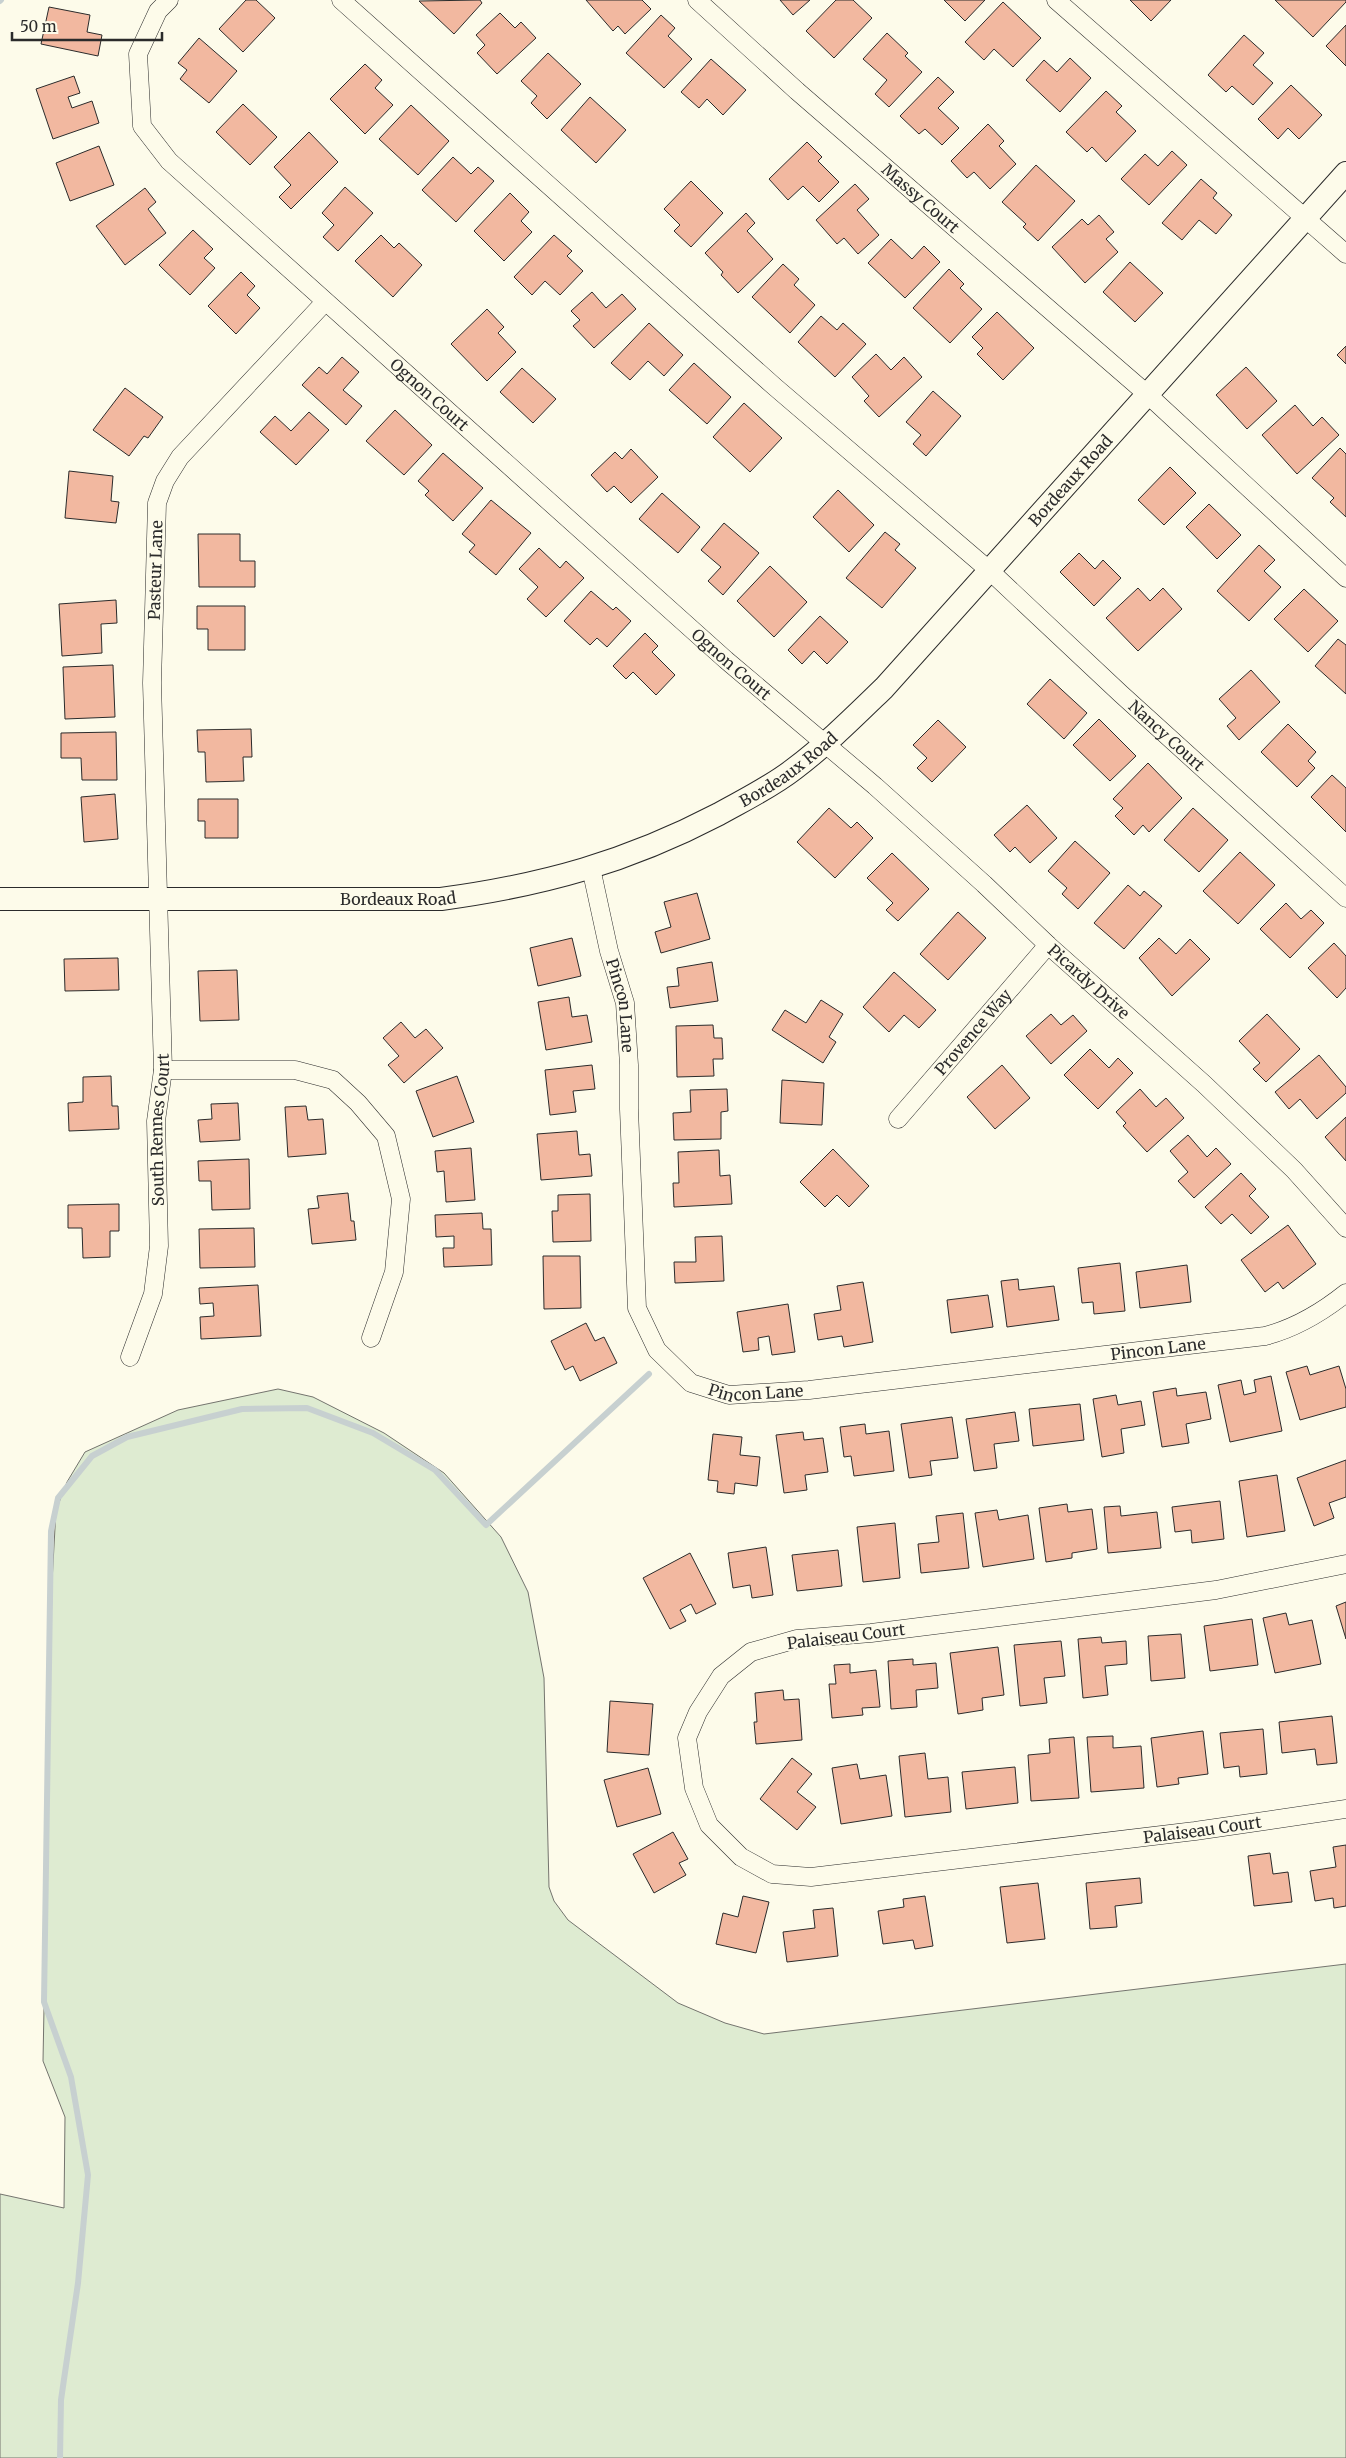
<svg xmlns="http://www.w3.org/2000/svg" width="1346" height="2458" viewBox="0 0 1346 2458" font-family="Merriweather,serif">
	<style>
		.green { fill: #deebd1; stroke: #74746e }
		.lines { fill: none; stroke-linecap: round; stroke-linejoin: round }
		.stream { stroke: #c7d0d0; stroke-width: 6 }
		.building { fill: #f2b8a0; stroke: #2b2b2b }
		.minor-casing { stroke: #2b2b2b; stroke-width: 19 }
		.tertiary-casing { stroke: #2b2b2b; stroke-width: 24 }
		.minor { stroke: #fdfbea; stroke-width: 18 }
		.tertiary { stroke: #fdfbea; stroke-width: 22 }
		.labels { text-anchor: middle; stroke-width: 4; stroke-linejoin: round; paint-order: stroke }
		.street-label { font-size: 16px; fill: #2b2b2b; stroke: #fdfbea }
	</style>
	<rect width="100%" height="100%" fill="#fdfbea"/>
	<path class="green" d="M278 1389 313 1397 384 1433 444 1473 501 1537 528 1592 544 1678 549 1887 554 1901 568 1920 678 2003 725 2023 764 2034 1346 1964V2458H0V2194L64 2208 65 2117 43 2061 52 1582 56 1510 67 1482 85 1452 178 1410Z"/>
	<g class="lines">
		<path class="stream" d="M0 1 1 0
			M60 2458 61 2400 78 2283 88 2175 71 2077 44 2002 51 1531 58 1498 92 1456 127 1437 242 1409 307 1408 373 1433 435 1470 486 1525 649 1374"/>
	</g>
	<path class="building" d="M246 0H256L275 18 243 52 219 29Z
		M480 0 482 3 454 34 419 1Z
		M586 0H642L651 9 625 34 618 26 613 31Z
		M780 0H810L793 15Z
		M836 0H853L872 18 834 58 806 31Z
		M944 0H985L965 21Z
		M1130 0H1171L1151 21Z
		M1275 0H1346V2L1313 37Z
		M1003 2 1041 38 1013 67 994 49 984 60 965 42Z
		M49 7 90 15 87 32 102 35 98 56 41 44Z
		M500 13 515 28 521 22 536 38 497 74 477 53 485 45 476 35Z
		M661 15 675 28 668 36 692 59 664 88 626 53Z
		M1346 25V66L1326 46Z
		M887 33 908 53 905 56 922 72 889 107 875 94 887 80 863 59Z
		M1244 35 1264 53 1253 65 1273 83 1253 105 1232 86 1226 92 1208 75Z
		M199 38 237 71 209 103 180 79 187 70 178 63Z
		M548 53 581 84 547 119 531 103 537 96 521 81Z
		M1070 58 1091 78 1060 112 1026 80 1044 60 1057 72Z
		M711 59 746 90 723 115 707 99 699 108 681 92Z
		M365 64 382 80 375 88 393 105 365 134 330 99Z
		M74 76 80 93 68 97 72 108 92 101 99 123 53 139 36 89Z
		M938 77 954 92 938 108 959 128 942 145 925 129 919 134 900 116Z
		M1291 85 1322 115 1299 139 1288 128 1278 139 1258 119Z
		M1106 91 1122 106 1116 112 1136 131 1106 162 1092 147 1087 152 1066 132Z
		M590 97 626 130 596 163 561 130Z
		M243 104 277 137 250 165 216 132Z
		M411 105 449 141 418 175 379 139Z
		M988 124 1004 141 999 146 1016 164 990 189 974 172 967 178 951 161Z
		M309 132 338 162 291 209 279 197 291 185 274 167Z
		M807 142 822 157 818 161 839 182 819 202 803 186 788 200 769 179Z
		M99 146 114 185 70 201 56 163Z
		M1172 151 1187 165 1149 205 1121 179 1145 154 1158 166Z
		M453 157 471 174 478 167 494 181 456 222 422 190Z
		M1036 165 1075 201 1038 241 1023 227 1026 224 1002 202Z
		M1201 179 1217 193 1213 198 1232 215 1216 234 1199 220 1182 240 1162 223Z
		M691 181 723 213 691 247 674 231 680 225 664 209Z
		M855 184 869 199 857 210 879 235 858 254 844 238 837 244 816 220Z
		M345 187 373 213 338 251 323 237 334 225 322 213Z
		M145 188 156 202 148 209 166 233 125 265 96 226Z
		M510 193 529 212 521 221 532 232 504 261 474 231Z
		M746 213 755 223 747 231 773 259 738 293 721 275 723 272 705 253Z
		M1099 215 1114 232 1106 239 1118 252 1085 283 1052 247 1082 219 1088 225Z
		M193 230 213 249 204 258 215 268 190 295 159 265Z
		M381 235 394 248 399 243 422 265 393 297 355 261Z
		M554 235 572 251 567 256 583 271 560 295 545 281 532 295 514 277Z
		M891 239 912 259 924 246 940 262 905 298 868 263Z
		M1130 262 1163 293 1135 322 1103 292Z
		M783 264 799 279 794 285 815 305 790 333 752 297Z
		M949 269 964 284 960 288 982 309 950 343 913 308Z
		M241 272 255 286 247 295 260 308 236 334 208 306Z
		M592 292 606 308 622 294 636 309 594 348 573 326 580 320 571 311Z
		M487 309 504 327 498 333 516 352 487 381 451 344Z
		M997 312 1034 348 1003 380 977 354 983 348 972 337Z
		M821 316 837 330 843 323 866 344 835 377 798 342Z
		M649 323 683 355 664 376 648 361 630 380 611 363Z
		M1346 346V364L1337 355Z
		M876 354 891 370 904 357 922 377 879 417 864 401 869 396 852 377Z
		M342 357 359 372 343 390 362 406 346 425 302 385 319 367 327 374Z
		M694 363 731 397 707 424 669 390Z
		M1246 367 1277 401 1247 429 1216 395Z
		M522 368 556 399 533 423 500 392Z
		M125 388 163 417 148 438 144 436 129 456 93 430Z
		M933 391 961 416 926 456 913 444 921 435 906 422Z
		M744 403 782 438 750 472 713 437Z
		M1295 405 1313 426 1322 417 1339 435 1297 474 1262 435Z
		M395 410 432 445 404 475 366 441Z
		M309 412 329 430 296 465 260 432 275 416 291 431Z
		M1340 448 1346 454V517L1330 502 1334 498 1312 478Z
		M631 449 658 477 631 503 614 486 607 492 591 475 615 452 622 459Z
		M443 453 483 488 453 521 425 495 429 491 418 481Z
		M1170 467 1196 493 1164 525 1138 500Z
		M69 471 113 476 111 501 119 502 116 523 65 518Z
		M838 490 874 525 849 552 813 517Z
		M662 493 700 527 678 553 639 519Z
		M491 500 531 533 496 575 469 552 475 545 462 534Z
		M1209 504 1241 535 1217 559 1186 527Z
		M724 523 759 553 723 595 708 581 721 567 701 550Z
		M885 532 900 544 895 550 916 568 882 608 846 578Z
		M198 534H240V561H255V587H199Z
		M1259 545 1275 560 1264 571 1281 587 1249 621 1217 591Z
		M539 548 560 568 566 561 584 578 546 617 527 599 538 587 519 569Z
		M1079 553 1095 569 1103 560 1121 578 1094 606 1060 572Z
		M770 566 807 602 774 637 737 601Z
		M1138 588 1150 601 1163 588 1182 609 1138 651 1106 618Z
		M1304 589 1338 621 1308 652 1274 619Z
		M591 591 613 610 616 607 631 621 607 647 597 638 590 645 564 621Z
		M116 600 117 623 101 624 102 653 62 656 59 604Z
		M197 606H245V650H208V629H197Z
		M820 616 848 642 827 664 814 651 802 664 788 650Z
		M645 633 658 646 652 652 675 675 656 695 633 672 626 679 613 666Z
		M1338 639 1346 645V694L1315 666Z
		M113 665 115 717 65 719 63 667Z
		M1251 670 1280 702 1239 740 1227 726 1236 718 1219 699Z
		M1050 679 1087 713 1064 739 1027 704Z
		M1099 719 1136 756 1110 781 1073 745Z
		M938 720 966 747 932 782 917 768 927 758 913 745Z
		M1288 724 1316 752 1308 761 1315 768 1297 787 1261 752Z
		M251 729 252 757H243L244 781 206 782 205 752H198L197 730Z
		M116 732 117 780H82L81 758H61V733Z
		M1148 763 1182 798 1149 832 1143 825 1134 835 1115 816 1123 808 1113 799Z
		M1332 775 1346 788V832L1311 797Z
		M115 794 118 839 84 842 81 797Z
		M198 799H238V838H205V821H198Z
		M1027 805 1057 838 1030 863 1015 847 1010 852 994 835Z
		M829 808 851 828 857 822 873 838 835 878 797 842Z
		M1193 808 1228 840 1199 872 1164 840Z
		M1075 841 1110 873 1078 909 1062 894 1067 888 1048 871Z
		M1240 852 1275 885 1238 924 1203 891Z
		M892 853 929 889 898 921 886 910 893 903 867 878Z
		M1128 885 1140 896 1144 891 1162 906 1124 949 1094 923Z
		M697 893 710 939 661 953 655 932 671 927 664 902Z
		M1286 903 1301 919 1311 910 1324 923 1290 958 1260 929Z
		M958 912 986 938 948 980 920 954Z
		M572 938 581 976 538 986 530 948Z
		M1159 938 1176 954 1190 939 1210 959 1172 996 1139 958Z
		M1334 943 1346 956V988L1337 998 1308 968Z
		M118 958 119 990 65 991 64 959Z
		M712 962 718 1001 670 1008 667 987 679 986 677 968Z
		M237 970 239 1020 200 1021 198 971Z
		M894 972 936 1010 919 1028 904 1015 889 1032 863 1007Z
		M569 997 572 1017 587 1015 592 1042 546 1050 538 1002Z
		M821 1000 843 1014 829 1037 836 1042 823 1063 772 1030 785 1010 806 1023Z
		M1051 1014 1061 1025 1073 1015 1087 1031 1051 1064 1026 1036Z
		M1267 1014 1300 1049 1266 1082 1253 1069 1260 1063 1239 1041Z
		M401 1022 415 1038 426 1029 443 1048 404 1083 388 1065 399 1056 383 1038Z
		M713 1025 714 1038H722L723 1059H713L714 1076 677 1077 676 1026Z
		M1090 1049 1109 1068 1118 1058 1133 1073 1098 1109 1064 1075Z
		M1319 1055 1346 1087V1093L1317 1119 1300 1099 1289 1109 1275 1092Z
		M592 1065 595 1089 573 1091 576 1112 550 1115 545 1070Z
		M1002 1065 1030 1098 995 1129 967 1097Z
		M111 1076 112 1106H118L119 1129 69 1131 68 1103 83 1102V1077Z
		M457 1076 474 1122 433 1137 416 1091Z
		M782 1080 824 1083 822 1125 780 1123Z
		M727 1089 728 1111 721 1112V1139L674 1140 673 1113 691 1112 690 1090Z
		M1140 1089 1156 1107 1166 1098 1184 1118 1147 1152 1123 1126 1126 1123 1116 1112Z
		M238 1103 240 1140 200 1142 198 1120 212 1119 211 1104Z
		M306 1106 308 1120 323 1119 326 1154 288 1157 285 1107Z
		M1346 1117V1161L1325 1137Z
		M577 1131 579 1155 590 1154 592 1176 541 1180 537 1134Z
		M1188 1135 1207 1157 1216 1148 1231 1164 1194 1198 1178 1181 1188 1172 1170 1151Z
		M471 1148 475 1200 446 1202 444 1171 437 1172 435 1151Z
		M833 1149 869 1186 849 1207 837 1195 825 1207 800 1182Z
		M719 1150 720 1176 730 1175 732 1204 674 1207 673 1183H679L678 1152Z
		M249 1159 250 1209 212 1210 211 1181H199L198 1161Z
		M1241 1173 1256 1189 1249 1196 1269 1217 1251 1234 1232 1214 1221 1224 1205 1207Z
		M348 1193 351 1221H354L356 1240 312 1244 308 1209 319 1208 317 1196Z
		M590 1194 591 1241 553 1242 552 1211H558V1195Z
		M119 1204V1231H110V1257L83 1258 82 1228H68V1205Z
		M482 1213 483 1229H491L492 1265 444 1267 443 1248H454V1236L436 1237 435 1215Z
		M1288 1225 1316 1264 1283 1289 1278 1282 1265 1292 1241 1260Z
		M254 1228 255 1267 200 1268 199 1229Z
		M722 1236 724 1281 675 1283 674 1262H696L695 1237Z
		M543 1256H580L581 1308 544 1309Z
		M1120 1263 1125 1311 1094 1314 1093 1302 1082 1303 1078 1268Z
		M1187 1265 1191 1302 1140 1308 1136 1272Z
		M1018 1279 1019 1290 1054 1286 1059 1320 1007 1327 1001 1281Z
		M863 1282 873 1342 844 1347 842 1336 818 1340 814 1314 841 1310 837 1286Z
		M258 1285 261 1336 201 1339 200 1317 214 1316 213 1303 200 1304 199 1288Z
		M988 1295 993 1327 951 1333 947 1300Z
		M788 1304 795 1352 772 1355 769 1336 758 1338 759 1350 743 1352 737 1312Z
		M586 1323 595 1341 604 1337 617 1363 580 1381 573 1366 565 1370 551 1341Z
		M1307 1366 1310 1375 1339 1366 1346 1389V1407L1300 1420 1286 1372Z
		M1271 1376 1282 1431 1230 1442 1218 1385 1241 1380 1244 1395 1256 1392 1254 1380Z
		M1176 1388 1177 1396 1206 1392 1211 1419 1186 1424 1189 1443 1162 1447 1153 1392Z
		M1116 1395 1118 1405 1141 1401 1145 1425 1121 1429 1124 1453 1102 1457 1093 1399Z
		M1080 1404 1084 1440 1033 1446 1029 1409Z
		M1015 1412 1019 1441 994 1444 997 1468 974 1471 966 1419Z
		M952 1417 958 1458 930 1461 932 1475 909 1478 901 1424Z
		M865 1424 866 1434 889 1431 894 1471 854 1476 851 1456 844 1457 840 1427Z
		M803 1432 804 1440 823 1438 828 1472 805 1475 807 1490 784 1493 776 1435Z
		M713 1434 742 1437 740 1455 760 1457 757 1486 735 1483 734 1494 717 1492 718 1481 708 1480Z
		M1346 1460V1497L1329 1503 1334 1518 1314 1526 1297 1478Z
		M1277 1475 1285 1531 1247 1537 1239 1481Z
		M1220 1501 1224 1539 1192 1543 1191 1530 1175 1532 1172 1507Z
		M1067 1504 1068 1512 1092 1509 1097 1549 1072 1553V1558L1046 1562 1039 1508Z
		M1120 1506 1121 1516 1157 1512 1161 1548 1108 1553 1104 1507Z
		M997 1510 999 1520 1028 1515 1034 1559 983 1567 975 1513Z
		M963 1513 969 1568 921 1573 918 1544 939 1542 936 1516Z
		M895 1523 900 1578 863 1582 857 1527Z
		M766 1547 773 1595 752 1598 750 1585 733 1588 728 1553Z
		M838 1550 842 1586 797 1591 792 1555Z
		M690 1553 716 1604 696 1614 691 1604 680 1610 686 1621 670 1629 643 1578Z
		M1346 1602V1639L1336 1606Z
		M1286 1613 1289 1625 1312 1620 1321 1664 1275 1673 1263 1618Z
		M1252 1619 1258 1665 1210 1671 1204 1626Z
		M1181 1634 1185 1678 1151 1681 1148 1636Z
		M1101 1637 1102 1643 1126 1641 1127 1664 1105 1666 1108 1695 1083 1698 1078 1639Z
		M1061 1641 1065 1676 1044 1678 1047 1703 1020 1706 1014 1645Z
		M998 1647 1004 1695 982 1698 983 1710 958 1714 950 1653Z
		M913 1659V1665L936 1663 938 1688 916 1690 917 1707 891 1709 888 1661Z
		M850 1664V1673L876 1670 880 1707 862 1708 863 1715 832 1718 829 1684H836L834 1665Z
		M783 1690 784 1700 799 1699 802 1740 756 1744 754 1722H757L755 1693Z
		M610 1701 653 1704 649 1755 607 1752Z
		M1332 1716 1337 1763 1317 1765 1315 1749 1282 1753 1279 1722Z
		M1263 1729 1267 1774 1240 1777 1239 1766 1224 1768 1220 1733Z
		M1203 1731 1208 1774 1178 1778 1179 1784 1157 1787 1151 1738Z
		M1113 1736V1748L1141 1746 1144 1788 1091 1792 1087 1737Z
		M1074 1737 1079 1798 1031 1801 1028 1755 1050 1753 1049 1739Z
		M925 1753 928 1779 948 1777 951 1812 905 1817 899 1756Z
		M792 1758 812 1774 797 1792 816 1807 797 1830 760 1799Z
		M857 1764 860 1779 886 1775 892 1816 841 1824 832 1768Z
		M1015 1767 1018 1803 966 1809 962 1772Z
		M648 1768 661 1814 617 1827 604 1780Z
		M673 1832 688 1859 679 1863 686 1875 654 1893 633 1854Z
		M1346 1845V1906L1334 1908 1333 1898 1315 1901 1310 1871 1336 1867 1333 1847Z
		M1270 1853 1273 1874 1288 1872 1292 1902 1254 1906 1248 1856Z
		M1140 1878 1142 1903 1115 1906 1117 1927 1090 1929 1086 1883Z
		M1038 1883 1045 1939 1007 1943 1000 1887Z
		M743 1896 769 1902 756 1953 716 1944 723 1913 738 1917Z
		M925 1896 933 1946 915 1949 913 1940 883 1944 878 1911 904 1907 903 1899Z
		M833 1908 838 1956 787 1962 783 1932 815 1928 813 1910Z"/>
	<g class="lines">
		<g class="minor-casing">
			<g id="minor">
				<path id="s1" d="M169 0 158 11 138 54 142 126 169 161 726 660 875 786 984 884 1048 945 1204 1084 1294 1170 1346 1228"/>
				<path id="s2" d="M341 0 775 387 990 571 1121 694 1346 898"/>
				<path id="s3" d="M697 0 797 91 1147 394 1346 578"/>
				<path d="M1056 0 1346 254"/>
				<path id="s4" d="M591 868 609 951 625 1003 629 1065V1109L637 1308 657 1350 691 1383 729 1395 809 1390 1265 1336C1296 1328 1321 1313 1346 1293"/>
				<path d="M163 1070H295L333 1080 358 1103 386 1136 401 1199 394 1272 371 1338"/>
				<path id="s5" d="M898 1119 1048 945"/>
				<path id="s6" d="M130 1357 153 1294 159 1246 156 1121 163 1070 152 683 157 503 165 481 180 457 324 303"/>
				<path id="s7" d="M1346 1564 1216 1590 871 1633 797 1639 751 1652 721 1676 698 1712 687 1738 694 1788 709 1825 741 1857 772 1874 811 1877 1195 1831 1346 1809"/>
			</g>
		</g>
		<g class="tertiary-casing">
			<g id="tertiary">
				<path id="s8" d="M0 899H441C544 885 627 862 719 814 744 800 771 787 794 769 826 745 855 716 884 688L1346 173"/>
			</g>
		</g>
		<use href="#minor" class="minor"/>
		<use href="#tertiary" class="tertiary"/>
	</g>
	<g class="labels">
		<g class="street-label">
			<text dy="6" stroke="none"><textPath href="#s3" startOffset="299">Massy Court</textPath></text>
			<text dy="6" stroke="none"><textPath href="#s1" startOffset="529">Ognon Court</textPath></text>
			<text dy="6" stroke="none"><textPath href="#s8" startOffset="1221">Bordeaux Road</textPath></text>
			<text dy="6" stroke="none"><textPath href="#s6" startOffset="792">Pasteur Lane</textPath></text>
			<text dy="6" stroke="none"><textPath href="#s1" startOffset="934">Ognon Court</textPath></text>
			<text dy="6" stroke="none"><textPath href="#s2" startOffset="1106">Nancy Court</textPath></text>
			<text dy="6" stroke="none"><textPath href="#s8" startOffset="816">Bordeaux Road</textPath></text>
			<text dy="6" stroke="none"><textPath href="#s8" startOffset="398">Bordeaux Road</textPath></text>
			<text dy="6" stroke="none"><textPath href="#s1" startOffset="1412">Picardy Drive</textPath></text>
			<text dy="6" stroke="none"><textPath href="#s4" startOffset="141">Pincon Lane</textPath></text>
			<text dy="6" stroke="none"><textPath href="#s5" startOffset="115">Provence Way</textPath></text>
			<text dy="6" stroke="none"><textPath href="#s6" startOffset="232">South Rennes Court</textPath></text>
			<text dy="6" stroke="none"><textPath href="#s4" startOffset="1010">Pincon Lane</textPath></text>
			<text dy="6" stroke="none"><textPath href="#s4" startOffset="605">Pincon Lane</textPath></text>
			<text transform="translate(846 1636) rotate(-7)" y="6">Palaiseau Court</text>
			<text dy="6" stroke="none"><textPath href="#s7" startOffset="1316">Palaiseau Court</textPath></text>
		</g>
	</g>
	<path d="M12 32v8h150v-8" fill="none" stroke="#2b2b2b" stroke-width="2.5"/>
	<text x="20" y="32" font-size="15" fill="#2b2b2b" stroke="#fdfbea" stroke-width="4" paint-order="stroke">50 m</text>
</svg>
